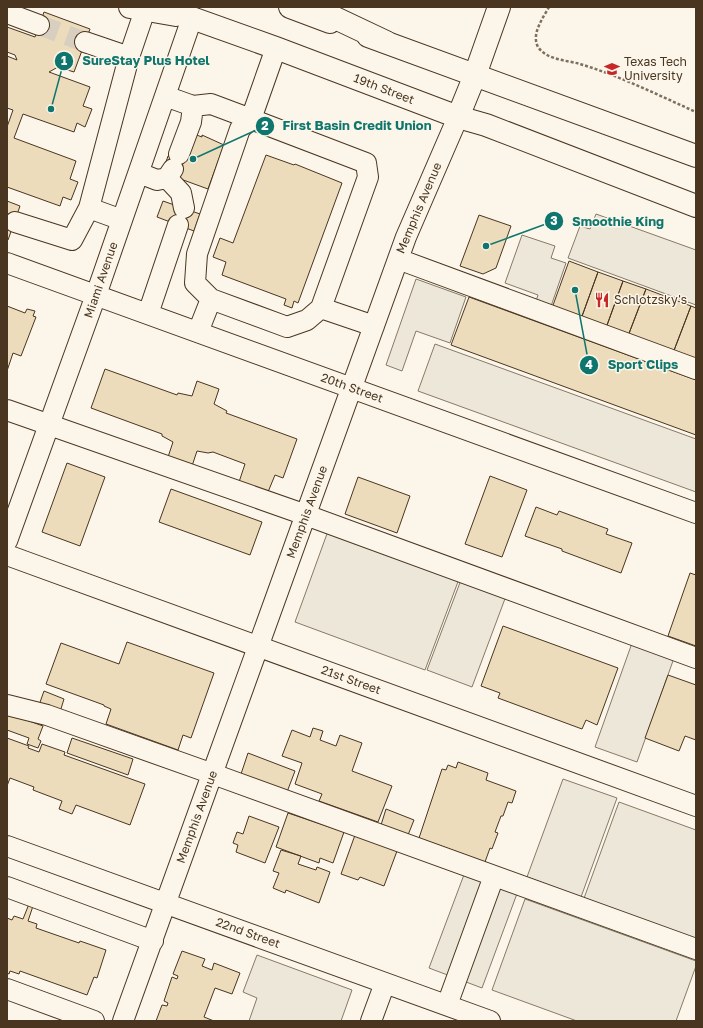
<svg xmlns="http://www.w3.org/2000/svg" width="703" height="1028" viewBox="0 0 703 1028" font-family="'Golos Text',sans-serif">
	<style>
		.parking { fill: #ede7d9; stroke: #887966 }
		.building { fill: #ecdcbc; stroke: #4a3520 }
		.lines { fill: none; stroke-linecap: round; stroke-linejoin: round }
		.minor-tunnel { stroke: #d8cfc1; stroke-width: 20; stroke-dasharray: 20 10; stroke-linecap: butt }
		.minor-casing { stroke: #4a3520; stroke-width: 22 }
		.major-casing { stroke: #4a3520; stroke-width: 24 }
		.highway-casing { stroke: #4a3520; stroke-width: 24 }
		.path { stroke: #7f6f5c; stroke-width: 2.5; stroke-dasharray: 3 2; stroke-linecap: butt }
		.minor { stroke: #fbf6e9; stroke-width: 20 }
		.major { stroke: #fbf6e9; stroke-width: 22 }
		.highway { stroke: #fbf6e9; stroke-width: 22 }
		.labels { text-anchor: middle; stroke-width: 3; stroke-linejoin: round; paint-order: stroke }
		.poi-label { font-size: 12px; fill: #4a3520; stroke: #fbf6e9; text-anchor: start }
		.street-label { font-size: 12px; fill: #4a3520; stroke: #fbf6e9 }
		.leader { fill: none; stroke: #0f766e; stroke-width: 1.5 }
		.callout-dot { fill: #0f766e; stroke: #fbf6e9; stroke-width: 1.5 }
		.mark-label { font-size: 12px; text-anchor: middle; font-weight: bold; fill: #fff }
		.callout-label { font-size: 13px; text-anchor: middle; font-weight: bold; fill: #0f766e; stroke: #fbf6e9; stroke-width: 3; stroke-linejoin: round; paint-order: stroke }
	</style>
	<rect width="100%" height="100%" fill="#fbf6e9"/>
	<path class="parking" d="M596 214 696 250V305L568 258 580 226 590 229Z
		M522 235 555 246 551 258 566 263 549 312 534 307 538 295 505 283Z
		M416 279 466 297 450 343 416 331 402 371 386 365Z
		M435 344 696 439V492L418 391Z
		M328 531 459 579 425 670 295 622Z
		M461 580 506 596 472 687 427 670Z
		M632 643 674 658 637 762 595 747Z
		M563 779 617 798 581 897 527 877Z
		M619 802 696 830V942L583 901Z
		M465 872 518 891 482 988 429 968Z
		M525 899 696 961V966L676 1021H577L492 990Z
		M257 955 352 990 341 1021H249L257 998 243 992Z"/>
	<path class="building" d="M44 12 90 29 74 72 58 67 49 72 90 87 83 106 92 109 85 127 77 123 74 132 23 114 14 138 76 161 70 179 78 182 71 200 63 197 60 206 7 187V127L13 110 7 108V56L17 60 15 55 7 52V27L35 37Z
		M191 133 202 137V135L224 145 208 189 175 177 176 173 166 162 168 156 183 153Z
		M266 155 294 165 295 164 342 183 298 303 294 301 292 308 284 305 286 299 222 275 226 262 213 257 220 238 233 243Z
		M7 201 20 206 8 240H7Z
		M163 201 200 214 194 231 157 217Z
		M479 215 511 226 496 268 483 274 460 266Z
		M569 261 598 272 581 319 552 308Z
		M598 272 623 281 606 328 581 319Z
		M623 281 646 289 628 336 606 328Z
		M646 289 691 306 673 353 628 336Z
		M469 297 696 380V435L451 345Z
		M7 306 25 313 27 309 35 311 33 316 36 317 21 356 13 353 7 371Z
		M691 306 696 308V361L673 353Z
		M105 369 177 395 178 393 192 396 197 381 219 389 214 404 227 411 226 413 297 439 283 478 275 475 268 492 239 482 245 464 213 452 208 453 197 451 192 466 168 457 173 442 164 437 162 436V434L91 408Z
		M67 463 105 477 80 546 42 532Z
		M490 476 527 490 502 557 465 544Z
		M358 477 410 496 397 533 345 514Z
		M171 489 262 522 250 555 159 522Z
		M536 507 557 515 559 511 608 529 606 534 632 543 621 573 562 551V549L525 536Z
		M690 573 696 575V646L668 636Z
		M503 626 618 668 597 725 586 720 582 729 498 698 500 693 481 686Z
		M127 642 214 673 191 738 183 735 178 750 106 724 111 709 104 706V705L46 684 61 643 119 664Z
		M668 675 696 685V740L685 736 679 751 645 738Z
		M44 691 64 699 60 712 39 705Z
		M7 713 43 726 38 739 41 741 38 748 27 744 29 738 7 730Z
		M313 728 323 731 320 740 336 746 340 735 362 743 352 771 392 786 378 822 319 801 322 794 295 784 302 763 282 756 292 730 310 737Z
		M7 738 29 746 28 748 39 752 42 744 65 752 64 755 145 784 130 825 76 805 72 814 59 809 62 801 33 790 34 787 10 778 7 786Z
		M72 738 133 759 128 775 67 753Z
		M248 753 295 771 287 792 241 774Z
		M458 762 488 773 486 780 516 791 512 803 508 802 503 816H501L495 832 498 833 492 849 490 848 485 862 419 838 442 769 446 770 448 765 456 768Z
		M386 809 414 820 408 835 381 825Z
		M288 813 344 832 333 863 320 858 319 863 276 847Z
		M249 816 279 827 265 863 236 852 238 845 233 843 237 832 243 834Z
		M355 835 397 851 384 886 360 877 358 880 341 874Z
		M281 850 301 856 298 864 316 870 317 867 330 872 319 903 286 890 285 893 273 888 279 873 273 871Z
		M29 904 33 906 28 921 37 924 36 928 79 943 80 941 106 950 97 978 94 977 87 995 20 971 19 974 10 971 9 974 7 973V918L12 920 14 916 23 919Z
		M182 951 205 959 202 966 212 970 214 963 240 973 232 994 215 988 204 1017 214 1021H156L162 1005 167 1006 168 1003 164 1001 172 977 177 979 178 976 173 974Z"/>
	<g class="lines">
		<path class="minor-tunnel" d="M39 25 85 42"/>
		<g class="minor-casing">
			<path id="minor" d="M7 13 39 25
				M85 42 129 57 145 10
				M276 48 251 119 366 163 368 177 321 308 374 326
				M165 96 193 106 211 104 251 119 240 129 197 254 195 283 211 299 287 327 307 320 321 308
				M179 154 191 122 193 106
				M139 173 157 180 167 178 173 169
				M167 178 181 193 184 208
				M89 208 122 220
				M15 222 72 240 89 208 129 57
				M398 259 696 369
				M7 263 696 513
				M148 314 178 225
				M198 332 211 299
				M7 410 306 515 696 658
				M7 541 96 295 192 18
				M7 555 696 806
				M7 705 47 715 213 774 696 949
				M7 846 490 1021
				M7 887 153 941
				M7 989 94 1021
				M447 1005 494 876
				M123 1021 406 237 458 117
				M371 1021 385 983"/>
		</g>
		<g class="major-casing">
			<path id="major" d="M130 7 176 15
				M161 7 276 48 458 117 486 125 696 206
				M290 7 330 22
				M368 36 696 156
				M458 117 475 75 499 7"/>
		</g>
		<g class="highway-casing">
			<path id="highway" d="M312 7 386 42"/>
		</g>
		<path class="path" d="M549 7C543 18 531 34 538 47 547 60 566 60 580 64 620 76 658 95 696 112"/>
		<use href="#minor" class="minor"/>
		<use href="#major" class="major"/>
		<use href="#highway" class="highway"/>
	</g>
	<defs>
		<g id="university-bare" transform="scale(1.2)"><path d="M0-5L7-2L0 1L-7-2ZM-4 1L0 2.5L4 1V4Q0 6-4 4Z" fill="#c62828" stroke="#fbf6e9" stroke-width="2.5" paint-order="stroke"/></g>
		<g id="restaurant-bare" transform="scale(1.2)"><path d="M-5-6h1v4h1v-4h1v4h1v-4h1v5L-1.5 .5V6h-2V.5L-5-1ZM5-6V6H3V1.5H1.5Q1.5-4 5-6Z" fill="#c62828" stroke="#fbf6e9" stroke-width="2.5" paint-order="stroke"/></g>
	</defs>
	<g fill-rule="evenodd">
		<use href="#university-bare" x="612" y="69"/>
		<use href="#restaurant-bare" x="602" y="300"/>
	</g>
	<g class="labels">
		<g class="poi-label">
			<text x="624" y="66">Texas Tech<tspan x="624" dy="14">University</tspan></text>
			<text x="614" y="304">Schlotzsky's</text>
		</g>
		<g class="street-label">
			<text transform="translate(384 89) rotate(21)" y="4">19th Street</text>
			<text transform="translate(419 208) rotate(-67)" y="4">Memphis Avenue</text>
			<text transform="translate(101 280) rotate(-71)" y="4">Miami Avenue</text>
			<text transform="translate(352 388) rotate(20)" y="4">20th Street</text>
			<text transform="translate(307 512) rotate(-70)" y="4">Memphis Avenue</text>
			<text transform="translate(351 680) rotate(20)" y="4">21st Street</text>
			<text transform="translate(197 817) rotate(-70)" y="4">Memphis Avenue</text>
			<text transform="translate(248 933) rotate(20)" y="4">22nd Street</text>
		</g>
	</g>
	<path class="leader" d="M51 109L64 61M193 159L265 126M486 246L554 221M575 290L589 365"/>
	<g class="callout-dot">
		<circle cx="51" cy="109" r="4"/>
		<circle cx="193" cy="159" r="4"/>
		<circle cx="486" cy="246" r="4"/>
		<circle cx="575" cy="290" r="4"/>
		<circle cx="64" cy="61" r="10"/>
		<circle cx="265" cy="126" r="10"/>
		<circle cx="554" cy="221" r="10"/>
		<circle cx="589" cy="365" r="10"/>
	</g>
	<g class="mark-label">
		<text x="64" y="65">1</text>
		<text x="265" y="130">2</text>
		<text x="554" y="225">3</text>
		<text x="589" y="369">4</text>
	</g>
	<g class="callout-label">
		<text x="146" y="65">SureStay Plus Hotel</text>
		<text x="357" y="130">First Basin Credit Union</text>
		<text x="618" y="226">Smoothie King</text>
		<text x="643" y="369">Sport Clips</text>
	</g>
	<rect width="703" height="1028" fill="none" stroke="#4a3520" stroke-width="16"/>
</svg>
